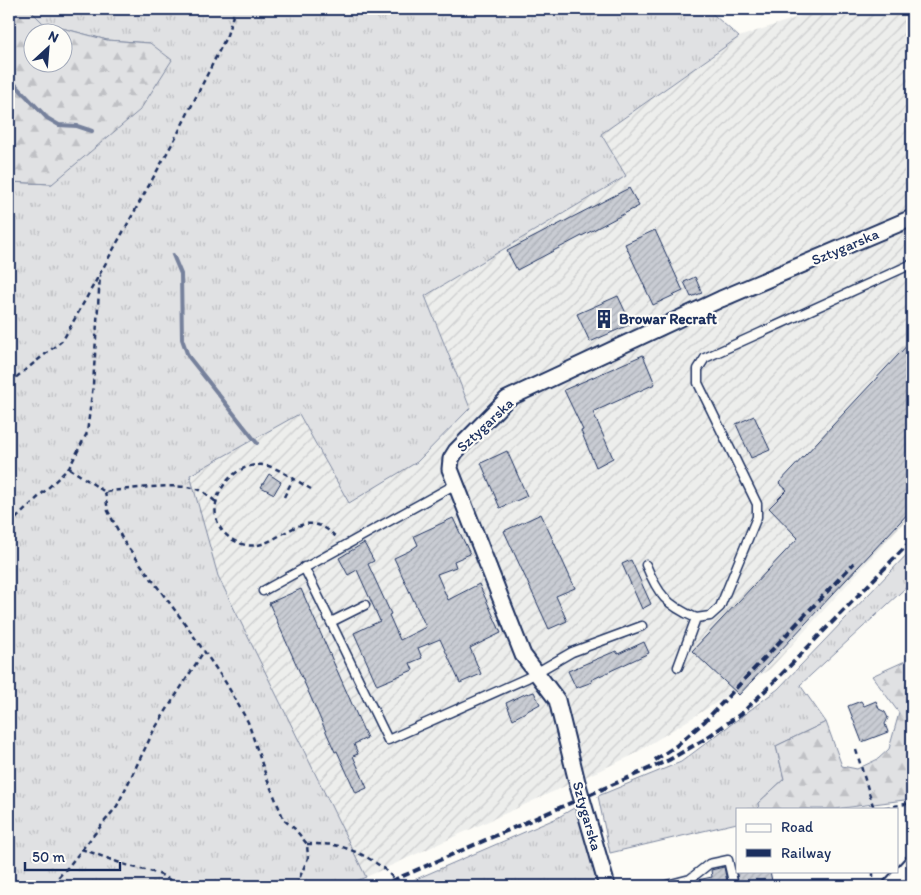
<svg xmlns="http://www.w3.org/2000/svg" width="921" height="895" viewBox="0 0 921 895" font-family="Itim,sans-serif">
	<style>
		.industrial { fill: url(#industrial-furrows) }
		.grass { fill: url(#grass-tufts); stroke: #7e88a0 }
		.forest { fill: url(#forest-firs); stroke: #7e88a0; fill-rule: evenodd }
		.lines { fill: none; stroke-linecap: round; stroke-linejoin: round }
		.stream { stroke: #76819c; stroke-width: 4 }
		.building { fill: url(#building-hatch); stroke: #1b2f5e }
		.lane-casing { stroke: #1b2f5e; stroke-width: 11 }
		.street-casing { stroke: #1b2f5e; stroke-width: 19 }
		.path { stroke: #1b2f5e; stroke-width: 2.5; stroke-dasharray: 5 4; stroke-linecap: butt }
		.lane { stroke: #fdfcf7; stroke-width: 8 }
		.street { stroke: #fdfcf7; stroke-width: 15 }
		.rail { stroke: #1b2f5e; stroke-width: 4; stroke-dasharray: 8 4; stroke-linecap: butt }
		.labels { text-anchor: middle; stroke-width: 4.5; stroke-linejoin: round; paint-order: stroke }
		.street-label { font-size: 15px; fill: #1b2f5e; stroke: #fdfcf7 }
		.poi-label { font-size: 15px; font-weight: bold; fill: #1b2f5e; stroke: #fdfcf7; text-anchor: start }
	</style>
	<defs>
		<pattern id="industrial-furrows" width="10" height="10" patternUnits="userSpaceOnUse" patternTransform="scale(1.25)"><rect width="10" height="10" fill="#edeeec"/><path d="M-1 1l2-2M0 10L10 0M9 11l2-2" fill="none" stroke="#cbcccd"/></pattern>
		<pattern id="grass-tufts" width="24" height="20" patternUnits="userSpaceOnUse" patternTransform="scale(1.25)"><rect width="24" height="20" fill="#e0e1e3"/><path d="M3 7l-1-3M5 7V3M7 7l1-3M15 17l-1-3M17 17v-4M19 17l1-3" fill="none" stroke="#c0c1c5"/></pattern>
		<pattern id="forest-firs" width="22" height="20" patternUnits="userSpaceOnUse" patternTransform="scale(1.25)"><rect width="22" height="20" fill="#e0e1e3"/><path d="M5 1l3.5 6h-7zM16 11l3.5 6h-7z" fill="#c0c1c5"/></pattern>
		<pattern id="building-hatch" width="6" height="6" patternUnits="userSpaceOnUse" patternTransform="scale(1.25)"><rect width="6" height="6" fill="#c9ccd3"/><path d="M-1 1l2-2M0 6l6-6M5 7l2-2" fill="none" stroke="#acb0b8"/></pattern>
	</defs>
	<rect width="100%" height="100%" fill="#fdfcf7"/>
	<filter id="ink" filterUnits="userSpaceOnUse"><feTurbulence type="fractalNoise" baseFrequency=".02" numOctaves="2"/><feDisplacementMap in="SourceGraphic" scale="10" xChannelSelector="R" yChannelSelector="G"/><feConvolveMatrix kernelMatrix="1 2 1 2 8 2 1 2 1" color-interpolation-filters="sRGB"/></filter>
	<g filter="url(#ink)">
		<path class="industrial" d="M822 9H912V513L770 669 631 756 366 877 218 576 190 475 299 414 349 503 470 408 425 296 626 176 601 134 739 37Z"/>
		<path class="grass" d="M29 9H707L739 37 601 134 626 176 425 296 470 408 417 462 349 503 299 414 190 475 218 576 366 877 344 886H9V182L52 184 150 43 107 40 43 23Z
			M912 549V582L800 685 826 722 776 746 784 779 758 803 759 809H737V823L610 853 598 796 681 762 778 689Z
			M574 808 575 810 578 809 605 886H400L557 818Z"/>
		<path class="forest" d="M9 9H29L43 23 107 40 150 43 172 60 140 110 52 184 9 182ZM32 32H62V62H32Z
			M912 658V799L835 809H759L758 803 784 779 776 746 826 722 842 766 857 769 878 759 889 749 899 713 872 676Z"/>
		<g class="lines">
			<path class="stream" d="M9 78 47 118 59 125 77 126 92 131
				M173 255 181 274 182 339 188 356 257 443"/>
		</g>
		<path class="building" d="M629 188 639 206 517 270 507 251Z
			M655 230 683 291 653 305 625 244Z
			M695 277 702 293 691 297 684 282Z
			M618 296 631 324 590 342 577 314Z
			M912 340V509L739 695 692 651 798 538 769 508 787 490 779 483Z
			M643 355 655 384 593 412 613 458 596 467 581 431 583 430 564 390Z
			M754 416 770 450 751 458 736 424Z
			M507 451 527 496 500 508 481 463Z
			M269 474 281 482 274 494 261 487Z
			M541 514 575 588 556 596 567 621 549 629 504 531Z
			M453 518 470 554 454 561 456 567 437 574 448 600 479 584 501 633 470 648 481 674 460 683 440 639 418 648 422 658 410 663 413 670 377 685 354 633 380 621 357 570 348 575 339 558 364 543 374 561 368 564 391 614 389 615 400 640 426 627 394 558 409 551 418 545 414 536Z
			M631 560 651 604 642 609 622 564Z
			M301 589 367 738 354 744 358 754 353 756 367 788 356 793 337 751 335 752 269 603Z
			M644 642 649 653 591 680 592 682 576 688 568 671 616 651 618 654Z
			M534 692 540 704 513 719 506 703 527 693 528 694Z
			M861 701 864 706 876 701 879 709 885 712 888 718 885 724 888 732 862 742 848 706Z
			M735 864H737V871H770L773 886H739Z
			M724 867 728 886H691L690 885 698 880 712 877 711 870Z"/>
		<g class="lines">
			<g class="lane-casing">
				<path id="lane" d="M646 565C658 594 666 605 696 618L678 667
					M304 567 388 740 527 678 572 652 642 626
					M263 591 456 484
					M696 618 710 616 720 607 757 517V504L698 383V369L705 358 912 264
					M331 622 365 605
					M663 886 690 879 709 864 728 860 734 886"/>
			</g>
			<g class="street-casing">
				<path id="street" d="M607 886 577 782 557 700 523 655 450 469 451 459 456 451 507 399 721 299 912 218
					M891 886 912 863"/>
			</g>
			<path class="path" d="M9 383 63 340 177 135 227 35 235 9
				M69 468 105 492C127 489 180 482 200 490 205 492 211 498 216 502
				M311 489C298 482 278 467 264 465 225 461 195 517 233 540 275 565 296 495 337 538
				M105 492 108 511 124 542 186 625 226 683 248 722 266 776 284 820 295 829 307 844 308 858 296 886
				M284 497 293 479
				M9 525 69 468 87 433 93 385 100 275
				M856 750 874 809
				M876 809 912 803
				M307 844C316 844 325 844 334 845 355 849 389 866 398 886
				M81 849C97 854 111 860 126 865 144 871 164 871 176 886
				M43 886 55 881 68 867 117 806 154 730 204 651
				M873 886V871"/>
			<use href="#lane" class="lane"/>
			<use href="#street" class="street"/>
			<path class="rail" d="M655 760 676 746 705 721 854 563
				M380 886 669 760 705 739 742 713 778 678 912 540"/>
		</g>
	</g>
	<defs>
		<g id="building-bare" transform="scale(1.5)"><path d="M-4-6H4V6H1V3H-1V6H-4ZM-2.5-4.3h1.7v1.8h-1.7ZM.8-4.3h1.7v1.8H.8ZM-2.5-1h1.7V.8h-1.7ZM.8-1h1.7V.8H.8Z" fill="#1b2f5e" stroke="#fdfcf7" stroke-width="2.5" paint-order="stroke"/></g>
	</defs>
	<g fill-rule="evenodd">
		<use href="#building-bare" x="604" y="319"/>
	</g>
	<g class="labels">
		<g class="street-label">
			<text transform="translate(845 247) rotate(-23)" y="5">Sztygarska</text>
			<text transform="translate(485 425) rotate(-43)" y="5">Sztygarska</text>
			<text transform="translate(587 816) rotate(74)" y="5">Sztygarska</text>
		</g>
		<g class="poi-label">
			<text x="619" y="324">Browar Recraft</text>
		</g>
	</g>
	<rect width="921" height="895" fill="none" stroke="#fdfcf7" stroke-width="30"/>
	<rect x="15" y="15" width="891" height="865" fill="none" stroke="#1b2f5e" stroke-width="2" filter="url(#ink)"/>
	<rect x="736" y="808" width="162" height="65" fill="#fdfcf7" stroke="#a3aaba"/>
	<rect x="746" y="824" width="25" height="8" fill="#fdfcf7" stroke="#a3aaba"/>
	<text x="781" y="832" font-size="15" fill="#1b2f5e">Road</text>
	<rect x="746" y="849" width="25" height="8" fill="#1b2f5e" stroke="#a3aaba"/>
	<text x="781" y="858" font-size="15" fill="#1b2f5e">Railway</text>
	<g transform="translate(48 48) rotate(26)"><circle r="24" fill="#fdfcf7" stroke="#a3aaba"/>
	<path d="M0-4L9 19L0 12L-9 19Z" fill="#1b2f5e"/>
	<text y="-8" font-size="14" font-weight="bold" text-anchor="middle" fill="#1b2f5e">N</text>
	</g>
	<path d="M25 862v8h95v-8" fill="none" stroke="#1b2f5e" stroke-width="2.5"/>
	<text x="32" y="862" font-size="15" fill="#1b2f5e" stroke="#fdfcf7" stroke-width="4" paint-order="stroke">50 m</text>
</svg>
